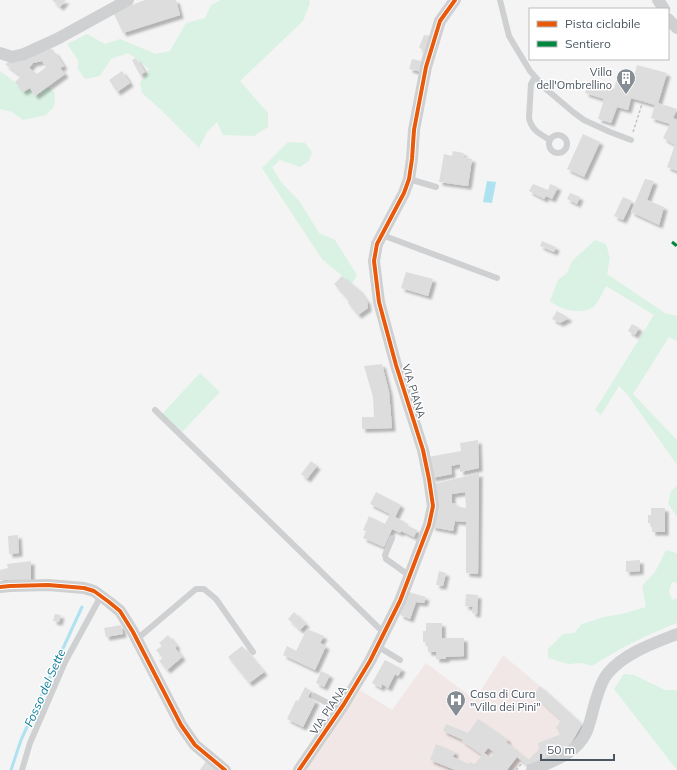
<svg xmlns="http://www.w3.org/2000/svg" width="677" height="770" viewBox="0 0 677 770" font-family="Mulish,sans-serif">
	<style>
		.medical { fill: #f1e7e6 }
		.green { fill: #d9f2e3 }
		.water { fill: #aee2f0 }
		.lines { fill: none; stroke-linecap: round; stroke-linejoin: round }
		.stream { stroke: #aee2f0; stroke-width: 3 }
		.building { fill: #ddddde; fill-rule: evenodd; filter: url(#shadow) }
		.path { stroke: #bcc7c4; stroke-width: 1.5; stroke-dasharray: 3 2; stroke-linecap: butt }
		.lane { stroke: #ced0d2; stroke-width: 6 }
		.street { stroke: #ced0d2; stroke-width: 12 }
		.quiet { stroke: #00873e; stroke-width: 3; stroke-dasharray: 6 3; stroke-linecap: butt }
		.cycleway-casing { stroke: #fff; stroke-width: 6 }
		.cycleway { stroke: #e8590c; stroke-width: 4 }
		.labels { text-anchor: middle; stroke-width: 3; stroke-linejoin: round; paint-order: stroke }
		.poi-label { font-size: 11px; fill: #4a5661; stroke: #fff; text-anchor: end }
		.street-label { font-size: 11px; fill: #4a5661; stroke: #fff }
		.water-label { font-size: 12px; font-style: italic; fill: #0c7c9b; stroke: #fff }
	</style>
	<defs>
		<filter id="shadow"><feDropShadow dx="3.5" dy="3.5" stdDeviation="1" flood-color="#0004"/></filter>
	</defs>
	<rect width="100%" height="100%" fill="#f4f4f4"/>
	<path class="medical" d="M503 655 540 686 582 724 569 747 527 765 522 761 515 770H305L355 687 392 710 426 663 475 700Z"/>
	<path class="green" d="M221 0H309L310 3 303 21 240 81 268 113V127L254 136 223 135 217 122 207 132 199 148 159 108 142 93 140 83 149 69 136 58 128 53 111 59 100 76 85 79 78 69V60L67 44 87 34 105 44 120 39 156 54 170 51 186 23 205 18 211 5Z
		M0 71 15 82 23 92 30 88 35 96 48 86 55 93 54 107 46 115 23 120 12 112 0 109Z
		M288 142 305 143 312 152 309 161 300 167 280 160 272 167 281 182 300 202 319 233 335 240 357 275 352 284 322 259 262 168Z
		M595 240 606 244 610 258 607 274 665 313 677 316V341L669 337 633 394 677 440V465L627 394 619 386 601 415 595 410 654 315 606 286C602 293 598 305 590 309 577 314 559 309 550 301L558 280 567 273 572 261Z
		M200 373 220 392 182 432 162 414Z
		M677 486V517L668 504 671 491Z
		M666 550 677 553V583L672 582 669 592 672 600 677 598V623C648 634 618 649 592 666L582 663 568 664 548 658V649L563 634 574 633 582 624 604 617 622 614 646 607 642 586 655 572Z
		M624 674 634 675 665 690H677V770L614 689Z"/>
	<path class="water" d="M487 181 496 182 492 203 483 202Z"/>
	<g class="lines">
		<path class="stream" d="M11 770 21 740 82 607"/>
	</g>
	<path class="building" d="M52 0H66L60 7Z
		M145 0H176L180 15 123 33 113 12Z
		M424 35 431 36 422 72 409 69 412 59 421 61 423 53 422 49 419 48Z
		M48 46 51 52 54 51 64 66 60 68 65 74 35 96 30 88 23 92 15 82 21 76 5 64 14 59 18 62 23 55ZM42 61 46 67 37 74 29 68 33 63Z
		M136 58 145 72 140 75 132 60Z
		M637 65 667 73 658 103 677 109 673 118 677 120V171L667 167 675 145 663 138 670 124 651 118 655 105 631 98 628 110 617 107 611 123 598 119 604 99 585 93 589 81 614 89 617 79 632 84Z
		M122 71 130 83 117 92 109 80Z
		M583 134 600 142 584 177 567 169Z
		M453 151 464 153 463 157 472 159 468 186 439 182 444 154 452 156Z
		M645 179 654 181 647 200 664 207 659 225 631 212Z
		M533 184 548 190 550 184 558 187 552 199 546 196 544 199 529 191Z
		M570 193 580 197 577 204 567 199Z
		M623 197 632 201 623 220 614 216Z
		M542 241 556 247 554 252 540 246Z
		M406 272 433 279 428 296 401 288Z
		M342 276 358 289 367 301 368 308 358 315 348 303 349 301 334 284Z
		M557 311 569 318 560 323 552 319Z
		M632 324 639 328 635 335 628 331Z
		M382 364 389 392 392 428 362 429V417H374L373 397 364 366Z
		M478 440 479 468 460 472V464L451 466 452 474 432 478 428 457 461 451 460 443Z
		M311 461 317 466 307 479 301 474Z
		M479 473 478 574 466 573V522L455 521 453 531 432 527 434 484ZM465 492 466 508 455 506 456 503H452V494Z
		M376 492 401 505 395 517 405 522 404 524 417 530 414 537 401 531 400 533 392 529 384 547 363 538 366 531 363 530 369 516 385 524 390 514 370 504Z
		M651 508H665V532H652V523H648V515H651Z
		M18 535 19 553 9 554 8 536Z
		M640 560V571L626 572V561Z
		M31 561V580H0V570L8 568 7 564Z
		M439 571 446 573 443 586 436 585Z
		M409 592 426 597 424 603 416 602 410 619 400 615Z
		M466 594 478 595 477 614 472 613 473 607 465 606Z
		M294 612 306 624 300 630 288 619Z
		M55 614 61 615 59 622 53 621Z
		M426 623H442V638H464V656L446 657V659H436V652H428L427 642H423V631H426Z
		M121 625 123 634 106 637 104 628Z
		M307 629 324 636 320 643 326 646 315 670 283 655 287 646 296 651Z
		M168 635 177 646 175 648 182 657 167 670 159 661 163 658 156 650 162 646 159 643Z
		M242 646 264 672 249 683 228 657Z
		M385 660 402 669 398 676 395 674 388 688 382 684 381 688 372 683Z
		M321 671 330 675 324 687 316 683Z
		M540 686 582 724 569 747 565 751 527 765 517 757 507 770H455L430 760 436 744 455 752 453 757 469 764V762L475 764 482 755 462 741 463 740 443 731 446 724 468 733 478 719 508 740 506 742 528 760 539 749 538 743 561 734 556 728 561 720 534 695ZM488 748 494 752 491 758 484 753Z
		M305 687 311 691 308 697 316 701 303 727 287 719 296 700 298 701Z
		M206 761 218 770H200Z"/>
	<g class="lines">
		<path class="path" d="M633 132 643 101
			M516 770 522 763 523 764"/>
		<path class="lane" d="M500 0 509 36 530 71 546 89 573 112 584 120 610 132 631 140
			M535 77 531 84 529 118C532 131 540 134 550 140
			M549 144a9 9 0 1 1 18 0a9 9 0 1 1-18 0Z
			M409 179 436 187
			M382 235 497 278
			M155 410 384 633
			M392 538 385 555 386 559 410 576
			M137 639 196 589H204L216 599 253 652
			M377 646 400 660
			M314 696 341 710
			M22 770 30 743 65 662 101 596"/>
		<path class="street" d="M658 0 664 9
			M668 19 677 28
			M0 53 12 57 24 54 57 39 128 0
			M0 587 10 586 48 585 84 588 94 591 109 602 120 611 133 632 181 725 195 745 225 770
			M299 770 344 704 370 661 400 601 429 525 433 506 429 479 423 450 396 365 379 302 374 261 377 244 404 193 409 179 412 159 414 130 426 67 440 21 455 0
			M532 770C553 761 576 754 586 733 590 724 592 713 595 703 598 693 601 681 608 673 625 653 654 643 677 634"/>
		<path class="quiet" d="M672 242 677 246"/>
		<g class="cycleway-casing">
			<path id="cycleway" d="M0 587 10 586 48 585 84 588 94 591 109 602 120 611 133 632 181 725 195 745 225 770
				M299 770 344 704 370 661 400 601 429 525 433 506 429 479 423 450 396 365 379 302 374 261 377 244 404 193 409 179 412 159 414 130 426 67 440 21 455 0"/>
		</g>
		<use href="#cycleway" class="cycleway"/>
	</g>
	<defs>
		<g id="building-pin" transform="scale(1)"><path d="M0 17L-7.5 6A9.5 9.5 0 1 1 7.5 6Z" fill="#868d94" stroke="#fff"/><path d="M-4-6H4V6H1V3H-1V6H-4ZM-2.5-4.3h1.7v1.8h-1.7ZM.8-4.3h1.7v1.8H.8ZM-2.5-1h1.7V.8h-1.7ZM.8-1h1.7V.8H.8Z" fill="#fff"/></g>
		<g id="hospital-pin" transform="scale(1)"><path d="M0 17L-7.5 6A9.5 9.5 0 1 1 7.5 6Z" fill="#868d94" stroke="#fff"/><path d="M-5-5h3v3.5h4V-5h3V5h-3V1.5h-4V5h-3Z" fill="#fff"/></g>
	</defs>
	<g fill-rule="evenodd">
		<use href="#building-pin" x="626" y="78"/>
		<use href="#hospital-pin" x="456" y="700"/>
	</g>
	<g class="labels">
		<g class="poi-label">
			<text x="612" y="76">Villa<tspan x="612" dy="13">dell'Ombrellino</tspan></text>
			<text x="470" y="698" text-anchor="start">Casa di Cura<tspan x="470" dy="13">"Villa dei Pini"</tspan></text>
		</g>
		<g class="street-label">
			<text transform="translate(414 391) rotate(73)" y="4">VIA PIANA</text>
			<text transform="translate(328 710) rotate(-56)" y="4">VIA PIANA</text>
		</g>
		<g class="water-label">
			<text transform="translate(45 688) rotate(-66)" y="4">Fosso del Sette</text>
		</g>
	</g>
	<rect x="529" y="8" width="140" height="52" fill="#ffffff" stroke="#b7bbc0"/>
	<rect x="537" y="21" width="20" height="6" fill="#e8590c" stroke="#b7bbc0"/>
	<text x="565" y="28" font-size="12" fill="#4a5661">Pista ciclabile</text>
	<rect x="537" y="41" width="20" height="6" fill="#00873e" stroke="#b7bbc0"/>
	<text x="565" y="48" font-size="12" fill="#4a5661">Sentiero</text>
	<path d="M541 754v6h73v-6" fill="none" stroke="#4a5661" stroke-width="2"/>
	<text x="547" y="754" font-size="12" fill="#4a5661" stroke="#ffffff" stroke-width="3" paint-order="stroke">50 m</text>
</svg>
